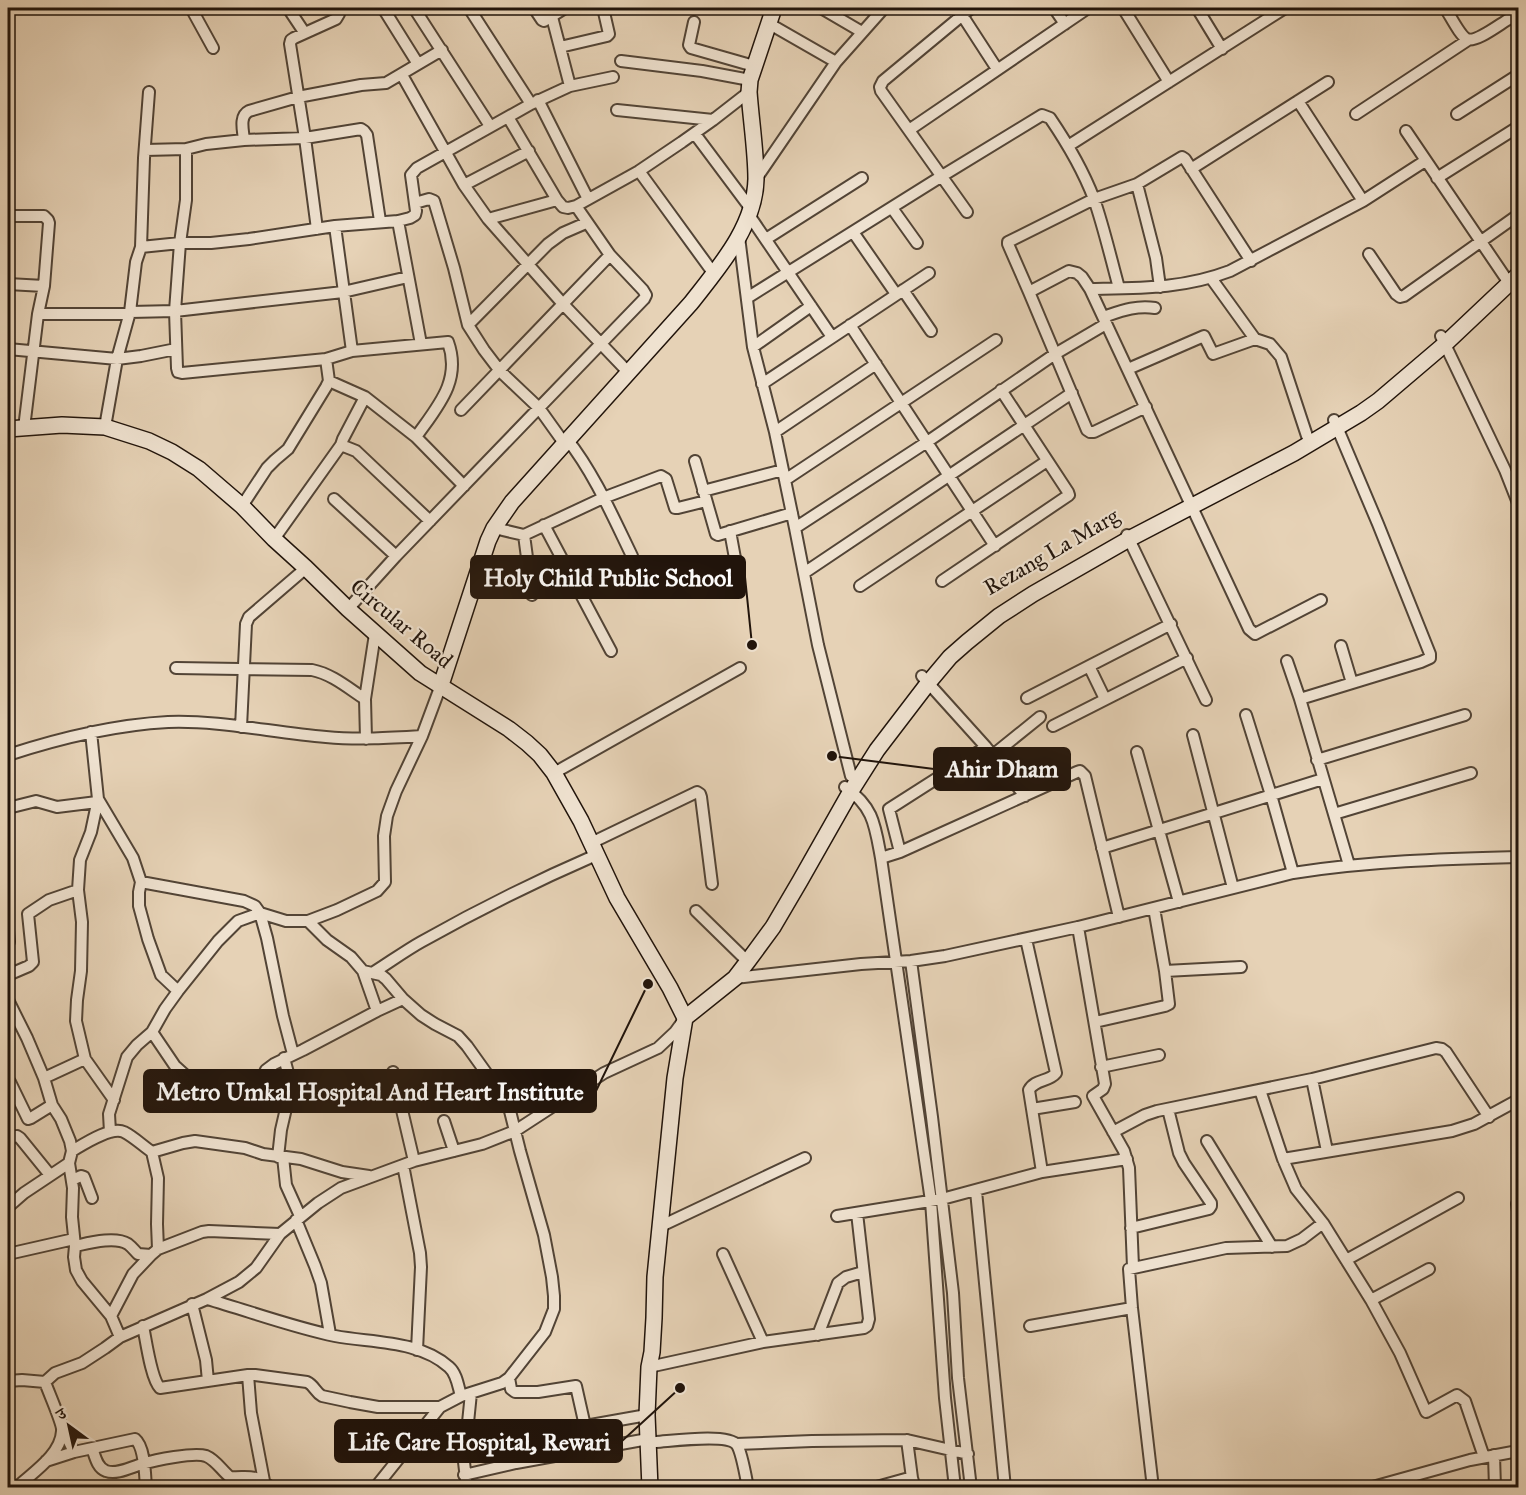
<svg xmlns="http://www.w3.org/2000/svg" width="1526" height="1495" viewBox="0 0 1526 1495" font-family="'IM FELL Great Primer','Noto Serif Devanagari',serif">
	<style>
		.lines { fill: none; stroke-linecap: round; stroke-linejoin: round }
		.street-casing { stroke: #524436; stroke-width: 14 }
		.secondary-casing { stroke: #21140b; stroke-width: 18 }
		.street { stroke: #efe2d0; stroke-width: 10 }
		.secondary { stroke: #efe2d0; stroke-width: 15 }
		.labels { text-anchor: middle; stroke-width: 4.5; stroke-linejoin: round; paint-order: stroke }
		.street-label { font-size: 22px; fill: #21140b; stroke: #efe2d0 }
		.leader { fill: none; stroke: #21140b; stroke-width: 2 }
		.callout-dot { fill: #21140b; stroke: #efe2d0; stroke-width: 2 }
		.callout { fill: #21140b; stroke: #21140b; stroke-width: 2 }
		.callout-label { font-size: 24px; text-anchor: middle; font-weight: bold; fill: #fff }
	</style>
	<rect width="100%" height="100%" fill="#e6d2b6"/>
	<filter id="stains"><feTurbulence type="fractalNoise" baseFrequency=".00333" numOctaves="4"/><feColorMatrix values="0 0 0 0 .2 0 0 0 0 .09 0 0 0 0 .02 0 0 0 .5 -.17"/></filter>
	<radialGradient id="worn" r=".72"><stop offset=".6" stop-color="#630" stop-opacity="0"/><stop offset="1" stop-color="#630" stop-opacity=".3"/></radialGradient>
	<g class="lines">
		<g class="street-casing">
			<path id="street" d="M191 8 213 48
				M288 8 304 32
				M383 8 418 64
				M414 8 490 126
				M469 8 531 104
				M534 8 542 20 544 21 565 8
				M821 8 862 32
				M954 8 962 15 997 69
				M1054 8 1065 24
				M1123 8 1169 82
				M1197 8 1222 49
				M1445 8C1450 15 1460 36 1467 39 1476 43 1500 24 1509 19
				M552 17 570 86
				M694 22 689 45 691 48 754 66
				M768 23 836 62
				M560 47 607 36 609 34 603 8
				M621 61 702 71 750 80
				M402 75 464 185 488 219 563 304 628 372
				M538 100 588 199
				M1298 101 1363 201
				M617 110 713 120
				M1356 114 1468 40
				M1457 114 1518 75
				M508 117 557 200 563 207 568 208 576 206 639 171 682 142 713 120 749 92
				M909 130 1088 8
				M1406 131 1509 283
				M695 134 751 209
				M244 140C243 130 239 116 249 111L298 97 361 85 386 83 442 50
				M1068 146 1285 8
				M186 149V200L180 243 175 311 177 368 178 372 182 373 326 359 352 351 448 342C462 381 437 407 416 437
				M145 150 186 149 206 144 244 140 305 138 361 129 364 131 367 135 380 221
				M1191 169 1328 82
				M639 171 714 274
				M1437 178 1518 127
				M756 179 836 62 884 8
				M1137 184 1156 258 1160 287
				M464 185 529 151
				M415 203 429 199 434 201 454 268 468 325 484 350 500 371 539 408 564 443
				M892 208 917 243
				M967 212 881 91 880 87 883 81 971 8
				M749 215 832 337
				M8 216H44L48 220 49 223 44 286 38 314 24 428
				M488 219 557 200
				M398 221 421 344
				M335 226 352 351
				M317 229 305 138 290 44 291 40 294 38 336 19 339 14 336 8
				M853 232 896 294
				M739 237 753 347 775 432 795 528 818 645 851 776
				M766 239 862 178
				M141 247 180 243H211L249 239 335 226 398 221 410 218 415 215 416 211 411 175 417 168 531 104 570 86 613 77
				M1369 254 1396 294 1400 297 1404 296 1518 215
				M1211 278 1255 339 1270 344 1281 357 1307 436
				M8 284 44 286
				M1090 289C1139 288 1183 289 1230 271L1363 201 1425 161
				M903 290 931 331
				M1029 292 1069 271 1077 273 1082 277 1090 289 1249 629 1255 634 1321 600
				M747 298 942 176 1042 115 1050 118C1067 143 1083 170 1094 199 1104 228 1111 259 1119 288
				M130 312 175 311 343 292 408 277
				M38 314H129
				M1103 317C1121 311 1136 305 1155 308
				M468 325 548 244 563 233 586 223
				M850 325 995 546
				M1441 336 1505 470 1518 503
				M753 347 811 306
				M8 349 117 359 141 356 176 349
				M1128 369 1204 336 1213 354 1255 339
				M329 381 365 397 416 437 464 486
				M762 384 929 273
				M1146 407 1094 432H1090L1087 430 1029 292 1008 244V242L1094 199 1137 184 1182 157 1185 159 1251 261
				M461 410 610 255
				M105 427 117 359 130 312 136 262 141 247 144 158 149 92
				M775 432 876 364
				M567 439C594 473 613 517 632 556
				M341 445 356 451 430 521
				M695 461 716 534 718 535 792 513
				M785 480 996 340
				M703 491 783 470
				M334 499 396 556
				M242 506 267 468 275 460 288 449 326 387 329 381 326 359
				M544 525 611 651
				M494 528 524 535 603 498 661 476 666 479 675 508H678L706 501
				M795 528 927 442 1055 354 1106 324
				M524 535 532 595
				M1127 535 1206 700
				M274 539 341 445 343 439 365 397
				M804 573 1072 393
				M942 581 1069 495 1068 492 1001 390
				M690 582 736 573 737 569 730 531
				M860 586 1047 461
				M348 609 396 556 644 299 646 295 643 290 610 255 576 206
				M1341 646 1352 683
				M1287 661 1300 699 1349 865
				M1089 666 1105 699
				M176 668 312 670C332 674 348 688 365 699
				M922 676 986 747 1025 796
				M1027 698 1171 624
				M1300 699 1421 662 1430 658V654L1378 524 1334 420
				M1246 715 1271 795 1293 873
				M1053 726 1187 658
				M241 727 246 624 249 617 306 568
				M91 732 98 799 133 858 141 882 139 892V906L148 939 161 975 178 991
				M1193 735 1233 888
				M366 739 365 699 375 634
				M1137 752 1179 902
				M8 755C60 738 113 725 168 722 220 720 274 733 326 737 358 740 390 738 422 736
				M993 755 1040 717
				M1317 760 1465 715
				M554 773 740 668
				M845 787C874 807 875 826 881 858L931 1201 945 1398 955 1488
				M98 799 91 832 80 860 78 890 82 922 81 971 77 1000 76 1021 85 1059 114 1100
				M8 808 36 801 57 807 97 802
				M1334 814 1471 773
				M591 843 697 792 700 794 701 797 712 884
				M1102 848 1323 779
				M900 852 889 809 986 747
				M881 858 900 852 1077 772 1080 771 1085 776 1119 917
				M141 882 244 901 255 906 260 913 267 938 283 1016 293 1054
				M696 911 742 956
				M308 921 327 940 351 957 363 971 381 975 386 979 403 999 421 1015 435 1024 458 1036 467 1046 497 1088 510 1111 520 1151 544 1235 552 1277 554 1296V1309L545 1332 509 1378 502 1383 461 1396 440 1407 375 1488
				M1078 927 1105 1084 1103 1089 1093 1096 1124 1151 1129 1168 1133 1267
				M8 931 9 942
				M1026 939 1056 1073C1049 1082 1035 1079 1029 1090L1042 1172
				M911 961 932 1117 953 1293 958 1378 971 1488
				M363 971 377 1011
				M1165 971 1241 967
				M374 972C390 962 405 951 421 942 478 910 536 881 596 855
				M8 975 29 966 33 962 28 914 49 900 78 890
				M735 978 861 964 911 961 945 956 1078 927 1293 873C1368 861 1443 859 1518 857
				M8 1000 27 1038 44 1078 52 1105 61 1119 70 1141 72 1151 69 1163 73 1188 72 1217 75 1246 74 1257 76 1270 82 1281 111 1316 120 1337
				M1095 1022 1165 1006 1169 1004 1165 971 1154 908
				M152 1032 175 1066 185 1075 213 1089 232 1093 239 1092 261 1081 266 1070 274 1064 303 1050 377 1011 403 999
				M1101 1067 1159 1055
				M393 1072 414 1161
				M44 1078 85 1059
				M1312 1079 1327 1151
				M8 1081 10 1082 28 1119 31 1118 52 1105
				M1260 1090 1283 1159 1296 1189 1323 1223 1371 1300 1400 1353 1426 1412 1457 1395 1465 1401 1484 1457
				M1032 1109 1075 1102
				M444 1121 454 1151
				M110 1132 109 1114 127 1057 137 1045 152 1032 165 1009 178 991 218 941 238 921 260 913 286 921H308L337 910 377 891 385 882 384 836 387 816 396 791 422 736 441 685
				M1113 1132 1145 1115 1157 1111 1312 1079 1436 1048 1442 1049 1446 1052 1489 1117
				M8 1138 17 1136 20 1138 50 1175
				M1207 1141 1272 1247
				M72 1151C84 1144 111 1126 124 1132 134 1137 143 1146 152 1152L183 1143 195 1141 245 1148 263 1154 301 1159 342 1172 369 1176
				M152 1152 158 1178 157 1224 158 1249
				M278 1157 281 1130 290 1091V1080L284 1058
				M283 1157 286 1185 300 1216
				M1283 1159 1452 1131 1474 1124 1518 1100
				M403 1165 420 1253 421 1267 417 1350
				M72 1180 81 1176 84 1177 92 1198
				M976 1191 1005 1488
				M1518 1202 1517 1204 1518 1211
				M8 1207 24 1193 69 1163
				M837 1216 942 1199 1042 1172 1127 1159
				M296 1220 315 1266 321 1283 330 1334
				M659 1227 805 1158
				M1131 1228 1209 1209 1211 1206V1203L1184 1163 1179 1153 1168 1109
				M75 1246C89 1243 115 1236 128 1244 132 1247 135 1251 138 1254L151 1255
				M8 1254 74 1239
				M723 1254 763 1342
				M1346 1260 1458 1198
				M207 1299C249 1311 292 1327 335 1336 372 1343 419 1340 449 1367 457 1374 458 1386 461 1396
				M1371 1300 1429 1269
				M192 1304 206 1360 208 1381
				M111 1316 133 1274 151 1255 158 1249 202 1232 209 1231 280 1234
				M143 1326C146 1340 151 1379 160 1388L248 1375H255L307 1382C314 1385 315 1392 322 1396L350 1402 378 1407H440
				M1030 1326 1132 1308
				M818 1335 838 1283 846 1277 863 1272
				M649 1367 763 1342 864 1328 867 1326 869 1319 857 1213
				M248 1375 251 1413 264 1481
				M509 1378 511 1389 515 1392H538L576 1386 585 1426 647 1415
				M8 1381 22 1380 45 1382
				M585 1426 588 1450
				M907 1440 912 1478
				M656 1442C672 1441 728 1433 737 1445 742 1453 746 1478 748 1488
				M736 1444 812 1441 907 1440 968 1454
				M92 1448C95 1456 97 1468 106 1471 117 1475 131 1467 142 1464 155 1460 194 1452 206 1456 216 1460 222 1471 230 1477 249 1478 255 1473 271 1488
				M74 1452 135 1439C145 1447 145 1475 146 1488
				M1494 1455 1495 1488
				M46 1461 74 1452 63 1429
				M464 1475 516 1463 648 1439
				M16 1488C32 1473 61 1455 62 1431 63 1424 48 1391 45 1382L55 1373 82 1363 105 1348 120 1337 207 1299 239 1282 256 1268 280 1234 318 1203 341 1188 414 1161 482 1144 515 1131 604 1073 658 1048 675 1032 683 1021
				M467 1488 464 1462 471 1393
				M873 1488 909 1478H912L915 1488
				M1153 1488 1132 1308 1129 1269 1226 1248 1287 1246 1302 1239 1323 1223
				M1369 1488 1470 1460 1518 1451"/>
		</g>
		<g class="secondary-casing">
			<path id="secondary" d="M8 429 62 425 105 427 149 441 172 452 199 469 242 506 274 539 306 568 348 609 420 673 509 729 527 743 540 755 554 773 581 821 617 898 670 988 685 1018
				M441 685 488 541 494 528 512 502 691 303C719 267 755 227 756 179 756 152 751 120 749 92L750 80 774 8
				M685 1018 735 978 748 961 773 927 800 881 851 791 877 750 929 682 950 657 967 642 999 616 1033 594 1129 539 1294 453 1361 413 1378 401 1445 344 1518 275
				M650 1488 647 1415 649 1367 652 1352 654 1318 655 1277 675 1078 685 1018"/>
		</g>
		<use href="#street" class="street"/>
		<use href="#secondary" class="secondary"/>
	</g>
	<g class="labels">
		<g class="street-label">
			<text transform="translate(1051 551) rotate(-30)" y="8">Rezang La Marg</text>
			<text transform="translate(402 623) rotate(40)" y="8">Circular Road</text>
		</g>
	</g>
	<path class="leader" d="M752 645L745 577M832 756L934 769M648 984L596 1091M680 1388L622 1441"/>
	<g class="callout-dot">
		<circle cx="752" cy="645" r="6"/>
		<circle cx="832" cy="756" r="6"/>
		<circle cx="648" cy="984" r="6"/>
		<circle cx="680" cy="1388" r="6"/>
	</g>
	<g class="callout">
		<rect x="471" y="556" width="274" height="42" rx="6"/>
		<rect x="934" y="748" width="136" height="42" rx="6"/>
		<rect x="144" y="1070" width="452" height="42" rx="6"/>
		<rect x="335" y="1420" width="287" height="42" rx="6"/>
	</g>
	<g class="callout-label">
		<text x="608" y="586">Holy Child Public School</text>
		<text x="1002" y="777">Ahir Dham</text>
		<text x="370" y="1100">Metro Umkal Hospital And Heart Institute</text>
		<text x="479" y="1450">Life Care Hospital, Rewari</text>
	</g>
	<rect width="1526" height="1495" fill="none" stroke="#e6d2b6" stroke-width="30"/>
	<rect x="9" y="9" width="1508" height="1477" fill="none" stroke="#21140b" stroke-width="3"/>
	<rect x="15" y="15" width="1496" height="1465" fill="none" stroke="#21140b" stroke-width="1.5"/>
	<g transform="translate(69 1426) rotate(327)" stroke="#efe2d0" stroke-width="4.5" paint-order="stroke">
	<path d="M0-4.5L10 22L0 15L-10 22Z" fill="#21140b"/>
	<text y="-9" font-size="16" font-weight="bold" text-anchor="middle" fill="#21140b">उ</text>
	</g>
	<rect width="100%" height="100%" filter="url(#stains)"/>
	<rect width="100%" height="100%" fill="url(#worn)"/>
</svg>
